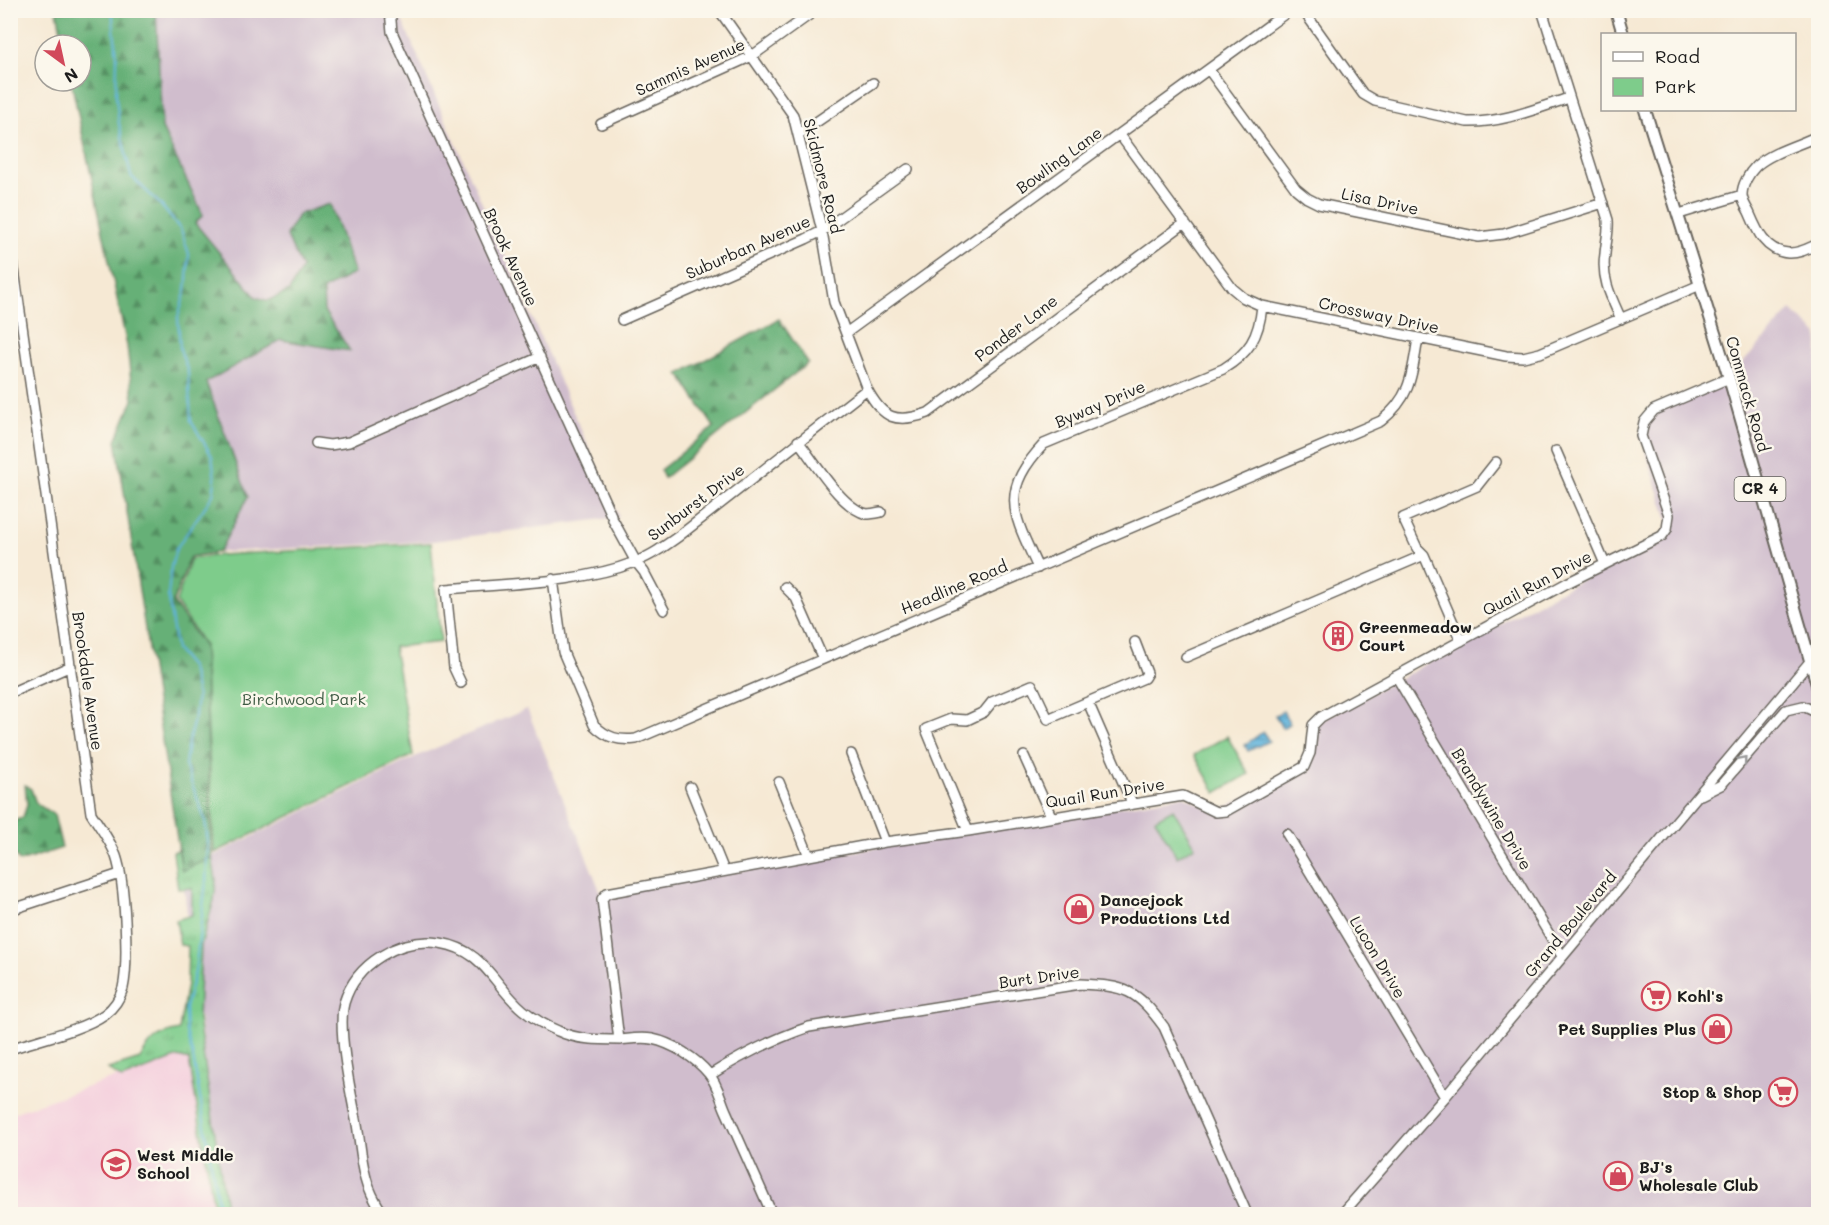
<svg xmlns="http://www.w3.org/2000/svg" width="1829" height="1225" viewBox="0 0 1829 1225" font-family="Mali,sans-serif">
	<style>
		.built { fill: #f4cfdd }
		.industrial { fill: #d0bdcd }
		.grass { fill: url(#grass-tufts); stroke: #4d7454; stroke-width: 1.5 }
		.forest { fill: url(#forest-firs); stroke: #41664a; stroke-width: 1.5 }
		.park { fill: #7ecc8b; stroke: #4d7454; stroke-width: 1.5 }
		.water { fill: url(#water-rules); stroke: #3e687c; stroke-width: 1.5 }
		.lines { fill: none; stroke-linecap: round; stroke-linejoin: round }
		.stream { stroke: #60b4dc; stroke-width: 2 }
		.minor-casing { stroke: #68645c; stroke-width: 12 }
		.major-casing { stroke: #68645c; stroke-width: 14 }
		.minor { stroke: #fff; stroke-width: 9 }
		.major { stroke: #fff; stroke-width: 10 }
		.oneway { stroke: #999 }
		.labels { text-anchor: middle; stroke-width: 5; stroke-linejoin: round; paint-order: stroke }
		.shield { fill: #fbf7ec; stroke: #5f5e5a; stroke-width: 1.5 }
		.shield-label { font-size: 15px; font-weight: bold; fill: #1c1c1c }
		.street-label { font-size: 16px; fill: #1c1c1c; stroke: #fbf7ec }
		.poi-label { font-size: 16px; font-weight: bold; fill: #1c1c1c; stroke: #fbf7ec; text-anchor: start }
		.park-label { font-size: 16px; fill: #3e5a43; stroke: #fbf7ec }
	</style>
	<defs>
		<pattern id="grass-tufts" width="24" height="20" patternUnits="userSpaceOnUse" patternTransform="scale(1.5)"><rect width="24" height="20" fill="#7ecc8b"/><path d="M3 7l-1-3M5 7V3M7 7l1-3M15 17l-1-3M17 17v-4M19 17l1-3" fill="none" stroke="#6caf77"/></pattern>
		<pattern id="forest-firs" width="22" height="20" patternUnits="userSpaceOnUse" patternTransform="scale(1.5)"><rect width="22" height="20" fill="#66b077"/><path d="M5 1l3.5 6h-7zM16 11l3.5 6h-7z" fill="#538e61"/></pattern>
		<pattern id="water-rules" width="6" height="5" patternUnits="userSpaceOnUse" patternTransform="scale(1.5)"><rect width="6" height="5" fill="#60b4dc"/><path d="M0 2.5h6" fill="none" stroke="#4e92b2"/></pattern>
	</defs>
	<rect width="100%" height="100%" fill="#fbf7ec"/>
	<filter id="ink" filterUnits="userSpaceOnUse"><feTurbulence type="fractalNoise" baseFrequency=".0167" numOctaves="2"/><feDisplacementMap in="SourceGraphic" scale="12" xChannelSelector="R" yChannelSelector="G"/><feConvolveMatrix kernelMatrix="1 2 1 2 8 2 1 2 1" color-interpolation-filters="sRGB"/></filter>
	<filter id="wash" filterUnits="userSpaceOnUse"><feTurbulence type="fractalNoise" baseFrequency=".008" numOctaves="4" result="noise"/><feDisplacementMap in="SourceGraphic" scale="24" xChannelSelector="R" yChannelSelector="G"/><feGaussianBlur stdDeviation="1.35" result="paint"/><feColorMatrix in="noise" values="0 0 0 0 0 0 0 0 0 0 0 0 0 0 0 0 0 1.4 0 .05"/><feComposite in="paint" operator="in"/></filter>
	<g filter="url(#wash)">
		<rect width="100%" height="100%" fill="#f6e9d4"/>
		<path class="built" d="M203 1047 228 1214H11L10 1114Z"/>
		<path class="industrial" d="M156 11H398L619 517 433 541 219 552 248 497 205 382 281 340 349 351 324 311 323 289 286 235 302 268 289 291 268 301 256 297 195 223 203 215 162 128Z
			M1791 310 1818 335V1214H228L203 1047 182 871 415 757 527 709 603 898 607 893 1183 796 1216 812 1304 767 1313 725 1662 536 1669 523 1641 436 1654 410 1729 378Z"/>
		<path class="grass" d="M178 849 182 871 212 857 216 880 214 900 201 945 198 1019 227 1214H215L189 1060 178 1057 122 1079 108 1069 140 1059C150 1041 158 1034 179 1030L187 983 188 946 180 945 176 920 192 915V888L178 889 173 852Z"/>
		<path class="forest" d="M57 11H156L162 128 203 215 195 223 256 297 268 301 289 291 302 268 286 235 299 214 330 204 354 273 323 290 324 311 350 351 281 340 206 382 248 497 219 552 190 557 173 602 204 647 212 857 182 871 116 440 133 400 127 346 71 81H81V45H64Z
			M779 319 808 363 664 478 660 470 714 427 679 374Z
			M25 785 31 789 36 803 54 815 62 848 20 862 11 851V823L23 817 27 805Z"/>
		<path class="park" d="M431 543 441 642 394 647 413 755 214 853 204 645 176 602 191 559 220 555Z
			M1227 736 1249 774 1216 793 1194 755Z
			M1173 809 1195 846 1177 857 1155 819Z"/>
		<path class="water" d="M1283 711 1290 724 1282 728 1275 715Z
			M1263 732 1269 741 1248 751 1245 745Z"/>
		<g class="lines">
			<path class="stream" d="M112 10 117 57 116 96 119 124 131 176 160 204 181 230 189 254 186 290 178 317 180 349 188 372 191 421 212 456 215 480 213 495 176 549 171 567 168 595 176 650 191 668 197 694 195 716 188 742 185 765 205 820 208 843 206 881 195 972 185 1008 186 1031 193 1057 220 1214"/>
		</g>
	</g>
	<g filter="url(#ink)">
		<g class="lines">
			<g class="minor-casing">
				<path id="minor" d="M390 10 392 32 611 515
					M719 10 793 115 822 231 834 302 867 389C883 419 896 424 928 413L1185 223
					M1303 10 1363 94 1375 101 1467 122C1502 123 1535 109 1569 98
					M1542 10 1608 220C1609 232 1606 241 1605 254 1601 278 1611 297 1621 319
					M1209 70 1296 189 1307 198 1319 204 1479 237 1504 234 1603 203
					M601 124 752 56 816 10
					M799 134 873 83
					M1120 135 1232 288 1244 298 1262 306 1506 356 1523 357 1540 353 1700 285
					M1818 136C1799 145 1772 152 1756 166 1749 173 1742 185 1742 195 1742 200 1746 207 1749 212 1757 231 1765 251 1788 253 1799 254 1809 248 1818 244
					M1679 214 1742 195
					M10 241 91 813C99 826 111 841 116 856 125 882 129 962 123 988 120 998 113 1008 105 1014 83 1030 37 1040 10 1049
					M622 320 806 239 822 231 908 169
					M846 333 1290 10
					M798 441C814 461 842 509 867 514 871 514 876 513 881 512
					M316 443 330 445 349 442 540 357
					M1556 451 1605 564
					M613 520 636 562 644 572 664 610
					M1038 568C1014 515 998 493 1044 444L1223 369C1249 353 1259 337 1262 306
					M553 579 563 652 594 725C607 738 619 741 636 739L1381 421C1411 397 1412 375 1418 338
					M785 587 796 598 823 659
					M1461 641 1424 555 1417 548 1403 518 1477 486 1496 462
					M1186 657 1424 555
					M1396 676 1562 956
					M461 683 454 668 446 589C506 583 579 584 635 562 651 556 665 546 679 536L867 389
					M10 693 71 666
					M1088 702 1132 803
					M851 754 885 842
					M1024 756 1051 816
					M779 782 809 856
					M690 787 724 871
					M1701 795 1721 785 1786 710 1803 706 1818 713
					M968 831 926 729 951 719 967 720 984 712 992 702 1032 685 1048 719 1144 678 1147 673 1135 642
					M1287 834 1445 1097
					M10 910 120 874
					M619 1040 602 899 607 893 885 842 968 831 1183 796 1216 812 1226 811 1304 767 1310 753 1313 725 1321 717 1567 583 1662 536 1667 529 1669 515 1641 436 1644 422 1654 410 1729 378
					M710 1075C742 1055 773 1039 809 1027L1080 984C1126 986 1136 989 1164 1027L1247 1214
					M383 1214C376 1203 369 1191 366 1178 361 1160 360 1142 357 1124 351 1094 337 1030 344 1003 356 963 400 937 440 943 485 950 493 985 523 1010 533 1018 546 1026 558 1031 577 1040 599 1040 620 1040 630 1039 641 1037 652 1039 672 1043 696 1058 709 1074 717 1083 721 1100 726 1111 741 1145 757 1180 772 1214
					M1342 1214 1445 1097 1818 652"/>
			</g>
			<g class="major-casing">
				<path id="major" d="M1616 10 1623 34
					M1645 110 1729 378 1818 688"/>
			</g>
			<use href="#minor" class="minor"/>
			<use href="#major" class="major"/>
		</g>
		<defs><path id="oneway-chevron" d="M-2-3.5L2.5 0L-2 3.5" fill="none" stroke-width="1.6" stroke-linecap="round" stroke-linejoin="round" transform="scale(1.5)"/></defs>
		<use class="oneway" href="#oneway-chevron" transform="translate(1743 760) rotate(-50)"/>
	</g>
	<defs>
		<g id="building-ring" transform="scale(1.5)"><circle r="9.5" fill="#fbf7ec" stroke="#d1495b" stroke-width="1.5"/><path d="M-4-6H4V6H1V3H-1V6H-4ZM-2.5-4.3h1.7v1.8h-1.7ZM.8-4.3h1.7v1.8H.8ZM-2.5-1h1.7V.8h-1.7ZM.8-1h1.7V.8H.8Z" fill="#d1495b"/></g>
		<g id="shop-ring" transform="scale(1.5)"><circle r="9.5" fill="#fbf7ec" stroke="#d1495b" stroke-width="1.5"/><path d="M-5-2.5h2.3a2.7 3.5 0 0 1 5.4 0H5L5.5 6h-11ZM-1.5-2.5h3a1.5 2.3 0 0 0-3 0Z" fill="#d1495b"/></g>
		<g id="supermarket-ring" transform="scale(1.5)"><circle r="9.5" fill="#fbf7ec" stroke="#d1495b" stroke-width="1.5"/><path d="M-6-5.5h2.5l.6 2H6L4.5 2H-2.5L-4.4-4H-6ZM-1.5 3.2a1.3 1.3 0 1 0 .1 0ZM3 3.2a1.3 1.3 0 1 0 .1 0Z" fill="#d1495b"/></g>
		<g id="school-ring" transform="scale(1.5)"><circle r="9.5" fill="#fbf7ec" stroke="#d1495b" stroke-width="1.5"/><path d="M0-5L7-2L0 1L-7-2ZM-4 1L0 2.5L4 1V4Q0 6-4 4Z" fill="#d1495b"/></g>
	</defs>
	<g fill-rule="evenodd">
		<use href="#building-ring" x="1338" y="636"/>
		<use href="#shop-ring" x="1079" y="909"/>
		<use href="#supermarket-ring" x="1656" y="996"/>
		<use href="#shop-ring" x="1717" y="1029"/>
		<use href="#supermarket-ring" x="1783" y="1092"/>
		<use href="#school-ring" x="116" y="1164"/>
		<use href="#shop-ring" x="1618" y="1176"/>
	</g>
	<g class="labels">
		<rect class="shield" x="1734.5" y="477" width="51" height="24" rx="4.5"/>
		<g class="shield-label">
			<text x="1760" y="494">CR 4</text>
		</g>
		<g class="street-label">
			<text transform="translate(690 67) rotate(-24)" y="6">Sammis Avenue</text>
			<text transform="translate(1059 160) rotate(-36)" y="6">Bowling Lane</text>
			<text transform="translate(823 176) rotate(76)" y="6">Skidmore Road</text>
			<text transform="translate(1380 201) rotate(12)" y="6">Lisa Drive</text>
			<text transform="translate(748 247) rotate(-24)" y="6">Suburban Avenue</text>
			<text transform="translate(511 257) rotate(65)" y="6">Brook Avenue</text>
			<text transform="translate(1379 315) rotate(12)" y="6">Crossway Drive</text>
			<text transform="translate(1016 328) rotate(-37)" y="6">Ponder Lane</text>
			<text transform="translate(1748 394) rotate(74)" y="6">Commack Road</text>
			<text transform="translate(1100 404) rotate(-23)" y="6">Byway Drive</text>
			<text transform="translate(696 502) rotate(-37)" y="6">Sunburst Drive</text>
			<text transform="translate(1537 583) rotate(-28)" y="6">Quail Run Drive</text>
			<text transform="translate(954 587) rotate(-23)" y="6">Headline Road</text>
			<text transform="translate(88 681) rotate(82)" y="6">Brookdale Avenue</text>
			<text transform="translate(1105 793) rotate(-9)" y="6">Quail Run Drive</text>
			<text transform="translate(1492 809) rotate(59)" y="6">Brandywine Drive</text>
			<text transform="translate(1570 924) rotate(-50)" y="6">Grand Boulevard</text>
			<text transform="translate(1378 957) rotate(59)" y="6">Lucon Drive</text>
			<text transform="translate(1039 977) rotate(-8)" y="6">Burt Drive</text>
		</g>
		<g class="poi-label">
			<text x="1359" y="633">Greenmeadow<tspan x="1359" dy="18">Court</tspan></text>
			<text x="1100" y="906">Dancejock<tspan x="1100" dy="18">Productions Ltd</tspan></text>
			<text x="1677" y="1002">Kohl's</text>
			<text x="1696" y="1035" text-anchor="end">Pet Supplies Plus</text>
			<text x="1762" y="1098" text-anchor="end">Stop &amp; Shop</text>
			<text x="137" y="1161">West Middle<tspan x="137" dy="18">School</tspan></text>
			<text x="1639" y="1173">BJ's<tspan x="1639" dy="18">Wholesale Club</tspan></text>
		</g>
		<g class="park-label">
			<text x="304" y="705">Birchwood Park</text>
		</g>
	</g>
	<rect width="1829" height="1225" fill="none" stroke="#fbf7ec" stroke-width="36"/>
	<rect x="1601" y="33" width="195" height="78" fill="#fbf7ec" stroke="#a29f99" stroke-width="1.5"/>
	<rect x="1613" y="52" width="30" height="9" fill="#ffffff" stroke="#a29f99" stroke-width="1.5"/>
	<text x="1655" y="63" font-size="18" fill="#1c1c1c">Road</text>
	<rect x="1613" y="78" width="30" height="18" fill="#7ecc8b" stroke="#a29f99" stroke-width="1.5"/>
	<text x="1655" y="93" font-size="18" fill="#1c1c1c">Park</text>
	<g transform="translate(63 63) rotate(147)"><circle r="28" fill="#fbf7ec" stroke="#a29f99" stroke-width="1.5"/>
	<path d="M0-4.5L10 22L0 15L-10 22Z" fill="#d1495b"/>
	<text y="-9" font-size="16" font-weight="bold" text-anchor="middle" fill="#1c1c1c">N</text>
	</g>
</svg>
